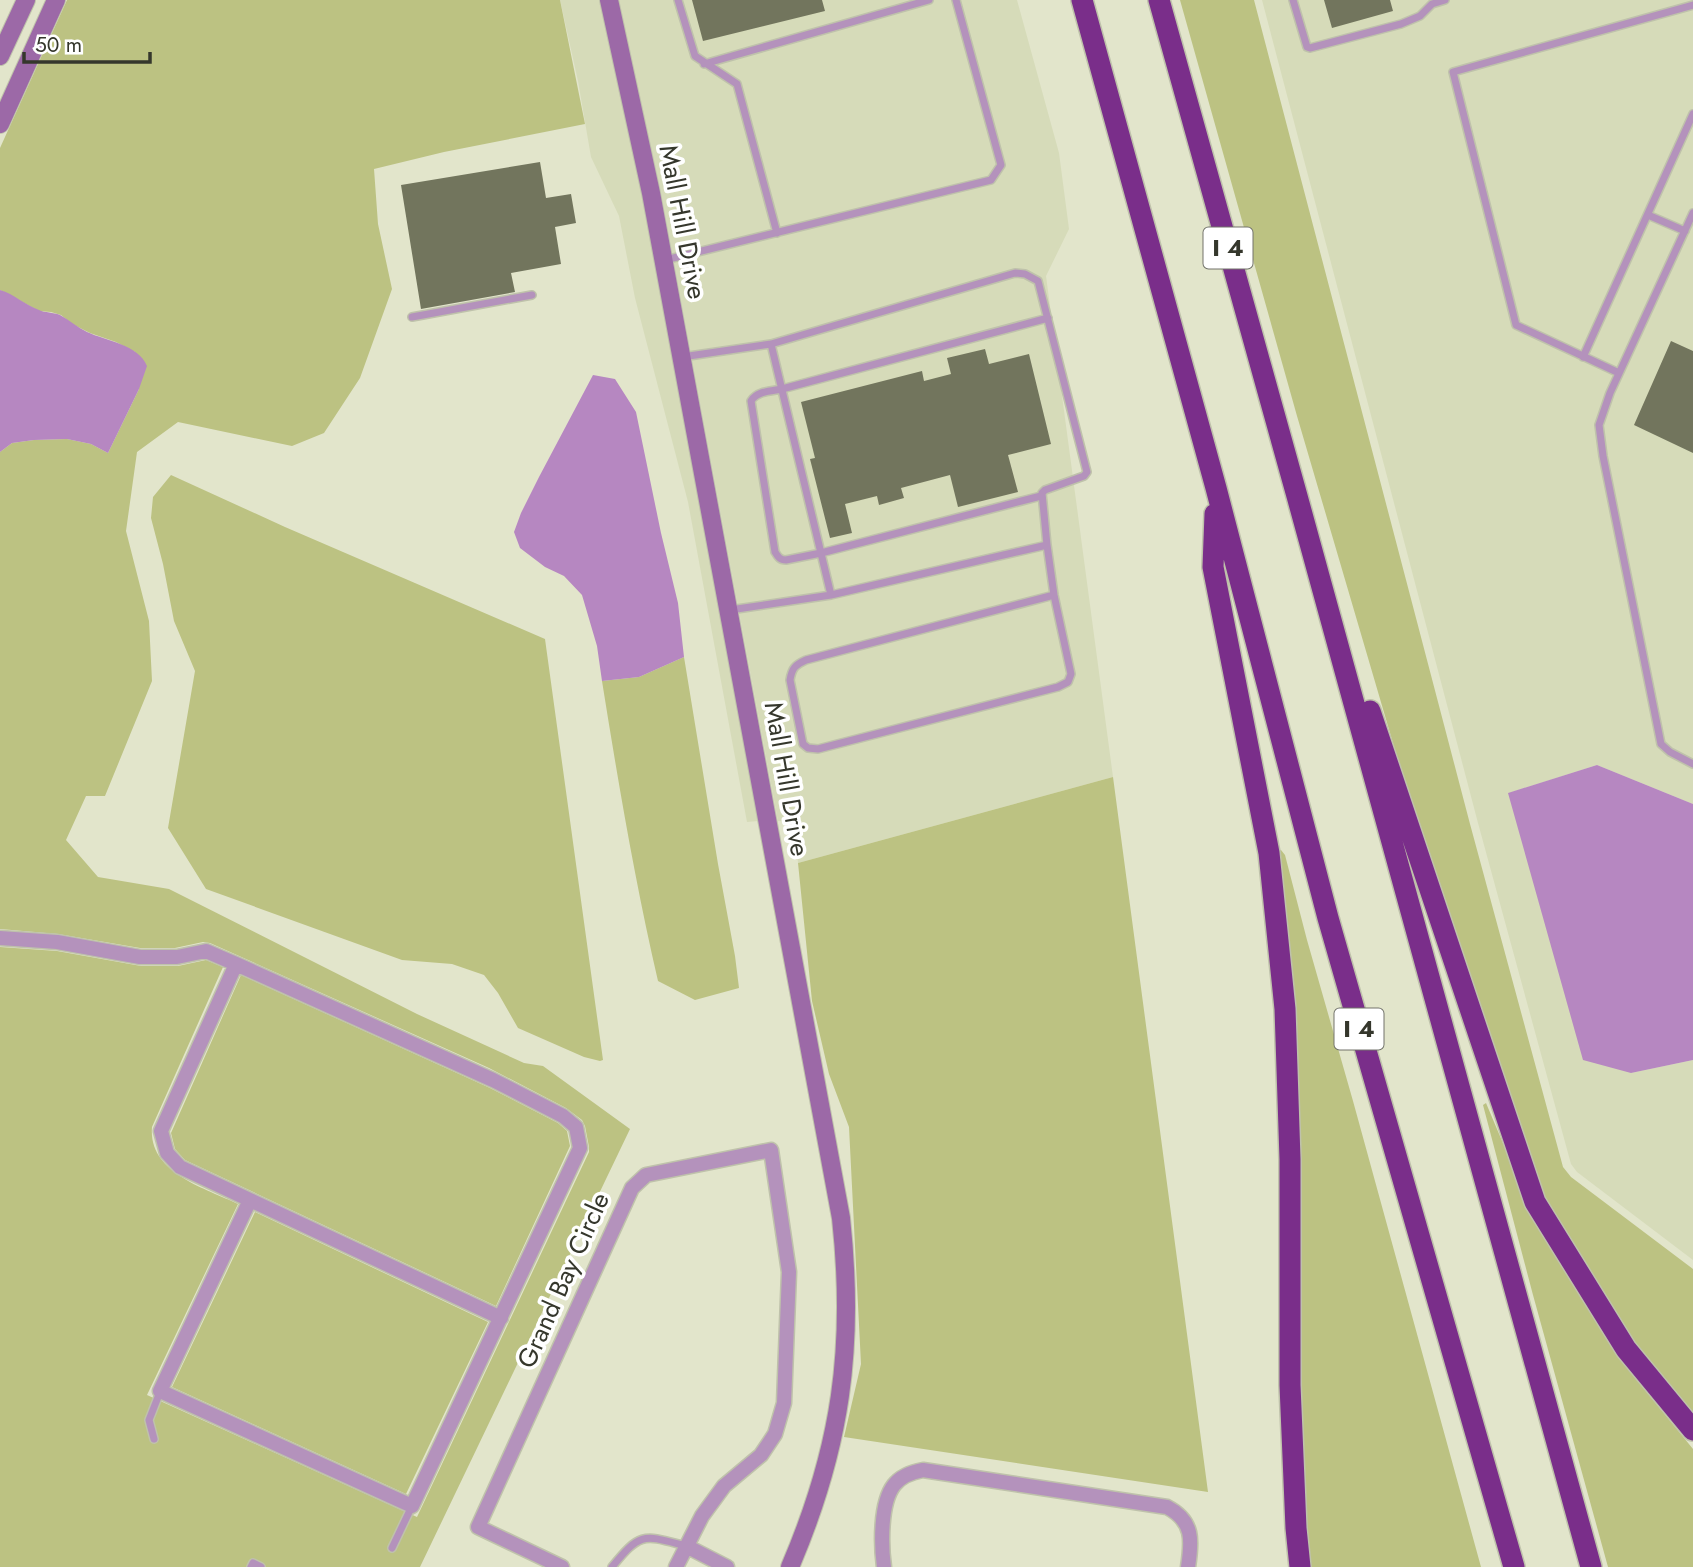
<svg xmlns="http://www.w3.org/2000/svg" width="1693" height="1567" viewBox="0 0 1693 1567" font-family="Jost,sans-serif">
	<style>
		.built { fill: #d6dbb9 }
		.green { fill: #bcc282 }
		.water { fill: #b687c1 }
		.building { fill: #72755d }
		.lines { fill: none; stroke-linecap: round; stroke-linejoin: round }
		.lane-casing { stroke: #bfc2ab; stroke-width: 10 }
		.street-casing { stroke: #bfc2ab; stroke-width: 17 }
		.secondary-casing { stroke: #bfc2ab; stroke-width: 20 }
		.highway-casing { stroke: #bfc2ab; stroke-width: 24 }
		.lane { stroke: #b492bc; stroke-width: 7 }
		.street { stroke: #b492bc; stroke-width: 14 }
		.secondary { stroke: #9c69a7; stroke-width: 18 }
		.highway { stroke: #7a2e8a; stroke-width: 21 }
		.labels { text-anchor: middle; stroke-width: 7; stroke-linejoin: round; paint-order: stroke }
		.shield { fill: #fff; stroke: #72736b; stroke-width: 2 }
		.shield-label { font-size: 24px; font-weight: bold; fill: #35372c }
		.street-label { font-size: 26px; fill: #35372c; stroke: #fff }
	</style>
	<rect width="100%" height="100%" fill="#e2e5cb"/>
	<path class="built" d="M560 0H599L609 41 642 194 758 821 747 822 688 502 635 298 619 216 591 157 578 81Z
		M618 0H1017L1059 153 1069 229 1046 276 1113 777 798 863 794 822 778 821 661 192Z
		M1262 0H1693V804L1597 765 1509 793 1631 1073 1693 1060V1260L1577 1172 1571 1164 1478 823Z"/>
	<path class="green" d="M67 0H560L585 124 444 152 374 169 378 224 392 289 360 378 324 433 292 446 178 422 137 452 126 531 149 621 152 681 105 796H86L66 840 98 877 169 889 417 1014 524 1063 543 1066 630 1129 420 1567H0V947L57 951 141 966H178L206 960 223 967 152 1127C148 1173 205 1188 238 1204L147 1395 417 1517 589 1152V1147L585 1126 582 1120 566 1108 489 1068 210 943 203 942 175 948H140L58 934 0 929V452L12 443 34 440 67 439 91 444 108 453 139 389 135 352 116 342 90 333 72 324 61 315 51 312 39 311 0 290V148Z
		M1180 0H1254L1470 824 1563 1167 1571 1177 1693 1269V1419L1638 1346 1592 1279 1533 1177 1432 876 1297 416Z
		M171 475 285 527 545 639 603 1060 600 1061 584 1057 518 1028 498 993 484 975 452 964 402 960 206 889 168 828 195 671 174 621 163 564 151 518 153 497Z
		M684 657 718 864 735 956 739 988 695 1000 658 981C635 882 618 781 602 681L639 677Z
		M1113 777 1208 1492 844 1437 861 1364 849 1127 829 1074 812 1001 798 863Z
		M1281 850 1285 855 1307 940 1353 1101 1481 1567H1309L1300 1481 1276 852Z
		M241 975 490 1088 558 1123 567 1131 570 1146 496 1306 185 1160 175 1149 171 1133Z
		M1486 1103 1521 1186 1535 1217 1568 1275 1601 1329 1631 1373 1693 1449V1567H1608L1533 1295 1483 1105Z
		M255 1212 488 1322 406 1494 172 1387Z"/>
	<path class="water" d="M0 290C14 294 25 305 39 310 45 313 53 312 60 315 69 320 77 327 87 332 106 341 138 344 147 366L139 389 108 453 91 444 67 439 34 440 12 443 0 452Z
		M593 375 615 379 636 412 661 533 678 603 684 657 639 677 602 681 597 646 582 595 564 576 545 567 520 548 514 532 521 513 539 477Z
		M1597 765 1693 804V1060L1631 1073 1583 1060 1508 793Z"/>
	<path class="building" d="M692 0H822L825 11 703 41Z
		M1324 0H1390L1393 11 1332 28Z
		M540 162 546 198 571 194 576 223 555 227 561 264 511 273 515 292 421 309 401 185Z
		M1671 341 1693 351V453L1634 425Z
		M985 349 989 364 1029 354 1051 444 1008 455 1018 492 958 507 950 475 901 488 904 498 879 505 877 496 845 504 852 533 830 538 810 459 815 458 801 402 922 371 924 381 951 374 947 358Z"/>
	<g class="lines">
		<g class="lane-casing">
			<path id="lane" d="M678 0 695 56 737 84 777 233
				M1293 0 1307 47 1310 48 1401 24 1420 16 1432 4 1445 0
				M704 64 929 0
				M1693 213 1610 393 1599 425 1603 456 1661 744 1670 752 1693 764
				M1648 215 1685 231
				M665 260 991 180 1001 165 956 0
				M412 317 532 295
				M682 357 771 344 1015 273 1025 274 1038 281 1087 472 1084 476 1045 490 1042 493 1047 545 831 595
				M1583 357 1693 114
				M1619 373 1516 325 1453 72 1693 5
				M1041 496 821 553 786 560C780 560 778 557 775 552L751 401C757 391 771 391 782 389L1048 318
				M1047 545 1054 595 1071 674 1068 682 1058 687 818 749 808 748 803 744 790 680C792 668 795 665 806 660L1054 595
				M730 610 831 595 771 344
				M154 1439 149 1420 160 1392
				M392 1548 412 1506
				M251 1567 253 1563 261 1567
				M612 1567C641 1531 644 1535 686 1546"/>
		</g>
		<g class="street-casing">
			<path id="street" d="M0 938 57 942 140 957H177L206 951 236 964
				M236 964 493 1080 563 1116 576 1127 580 1148 412 1506 160 1391 250 1200 180 1167 167 1153 161 1131Z
				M250 1200 501 1318
				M688 1547 727 1567
				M562 1567 478 1527 632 1188 646 1175 771 1150 789 1272 784 1403 775 1434 761 1455 724 1486 702 1516 676 1567
				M884 1567C881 1545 880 1503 894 1485 901 1476 912 1472 923 1470L1167 1507C1194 1521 1192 1541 1188 1567"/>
		</g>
		<g class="secondary-casing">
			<path id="secondary" d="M609 0 651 193 841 1218C855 1347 841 1448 790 1567
				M0 56 26 0
				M0 124 56 0"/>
		</g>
		<g class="highway-casing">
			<path id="highway" d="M1082 0 1216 488 1328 918 1514 1567
				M1159 0 1297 496 1591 1567
				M1215 514 1213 567 1269 853 1285 1009 1290 1159V1385L1296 1528 1300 1567
				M1370 711 1535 1202 1626 1349 1693 1430"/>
		</g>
		<use href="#lane" class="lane"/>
		<use href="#street" class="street"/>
		<use href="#secondary" class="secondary"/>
		<use href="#highway" class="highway"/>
	</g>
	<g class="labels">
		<g class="shield">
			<rect x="1203.5" y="227.5" width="49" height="41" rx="5"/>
			<rect x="1334.5" y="1008.5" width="49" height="41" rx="5"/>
		</g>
		<g class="shield-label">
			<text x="1228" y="256">I 4</text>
			<text x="1359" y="1037">I 4</text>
		</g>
		<g class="street-label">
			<text transform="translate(683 222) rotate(79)" y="9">Mall Hill Drive</text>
			<text transform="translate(787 779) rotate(80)" y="9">Mall Hill Drive</text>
			<text transform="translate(563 1280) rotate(-66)" y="9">Grand Bay Circle</text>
		</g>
	</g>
	<path d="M24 52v10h126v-10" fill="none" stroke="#35372c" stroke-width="3.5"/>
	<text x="35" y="52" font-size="21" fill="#35372c" stroke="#ffffff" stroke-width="5" paint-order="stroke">50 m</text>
</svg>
